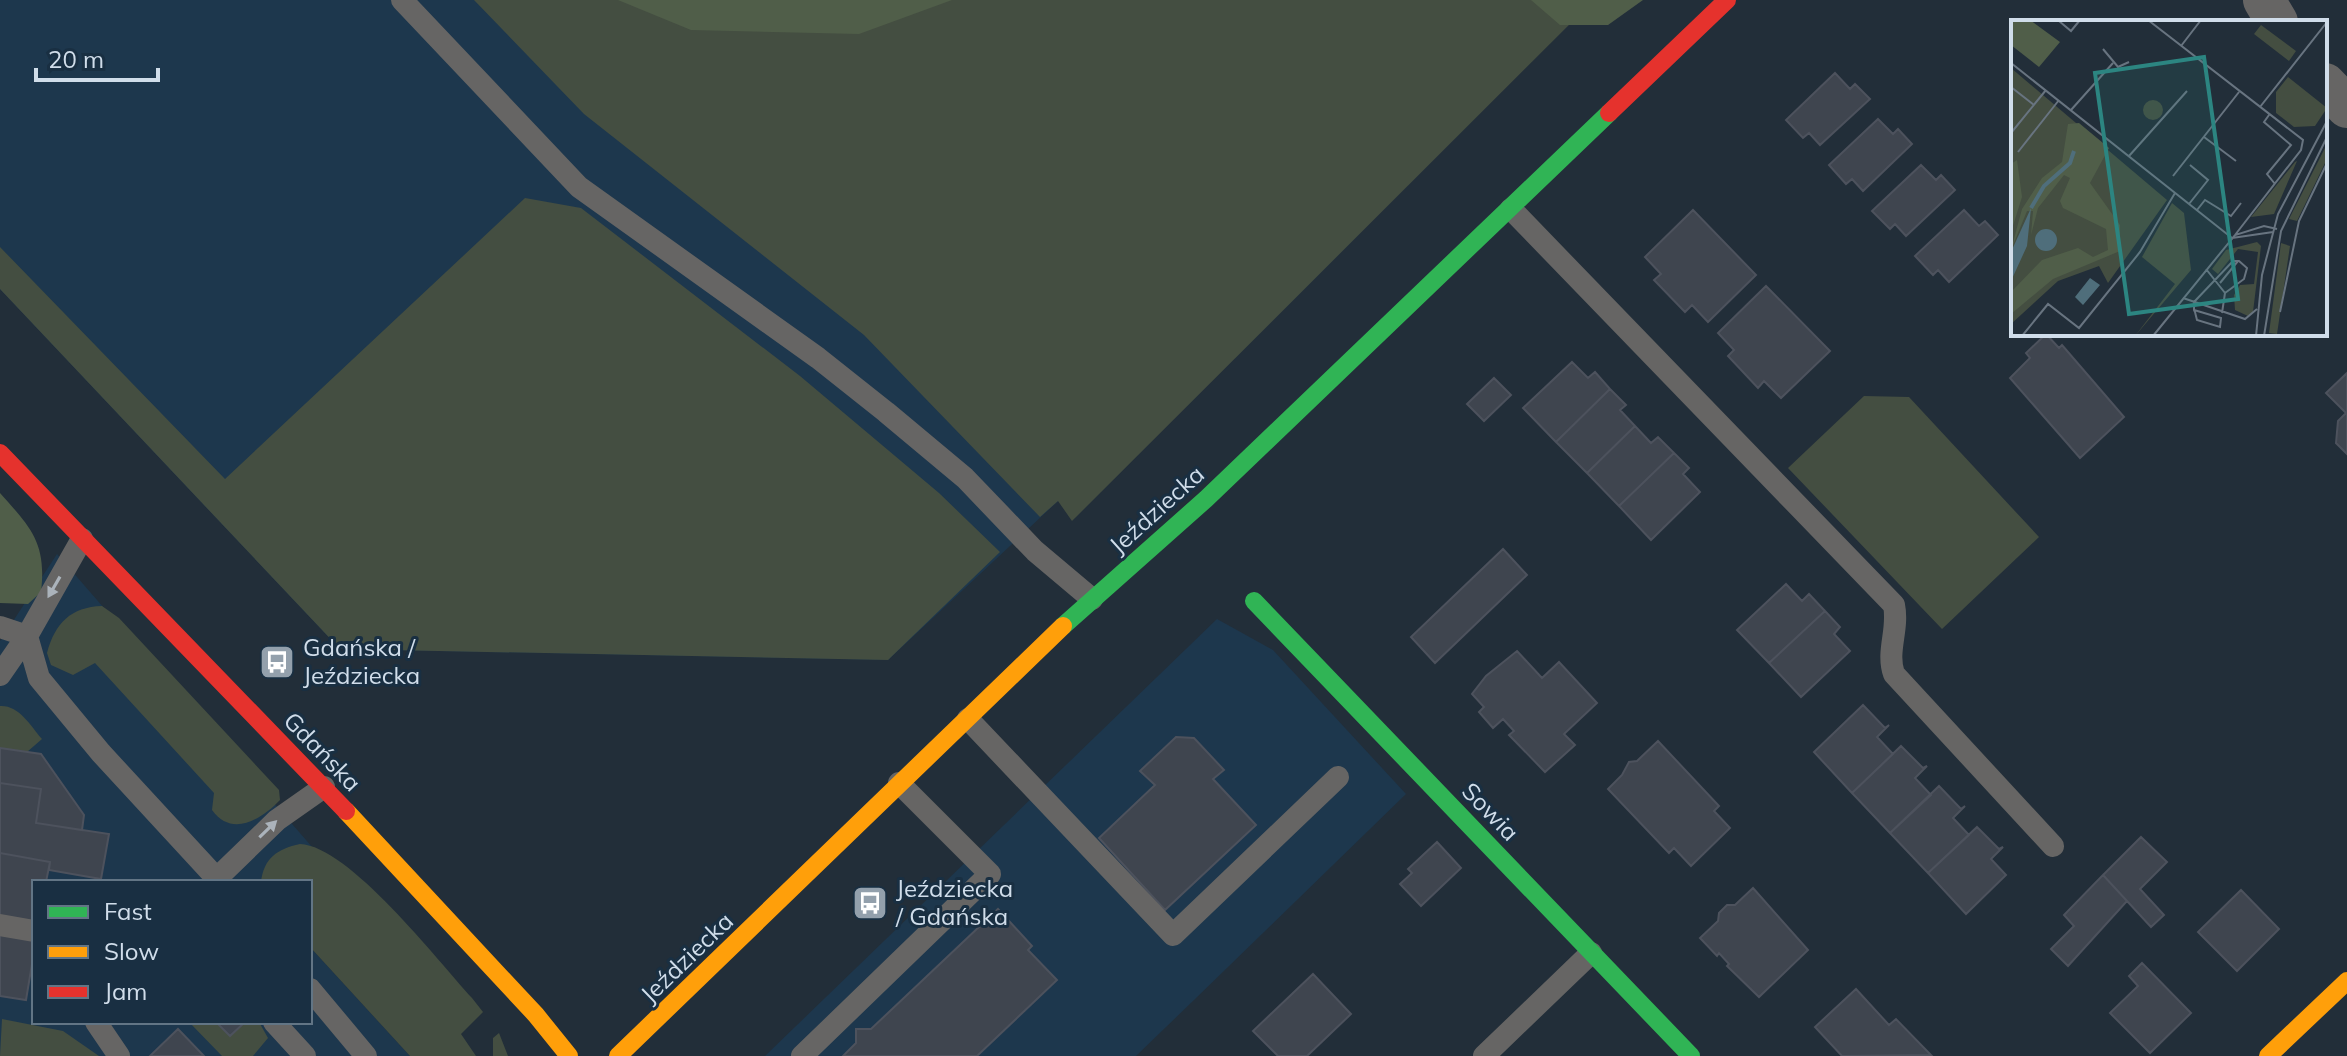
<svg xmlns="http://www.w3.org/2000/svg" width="2347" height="1056" viewBox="0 0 2347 1056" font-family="Mulish,sans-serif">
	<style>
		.built { fill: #1d374d }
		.green { fill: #444e41 }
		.forest { fill: #505e49 }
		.building { fill: #3f454f; stroke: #4d525d; stroke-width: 2 }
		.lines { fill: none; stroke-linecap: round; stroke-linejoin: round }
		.lane { stroke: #666564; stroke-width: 22 }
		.street { stroke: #666564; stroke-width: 42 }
		.fast { stroke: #30b455; stroke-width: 18 }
		.slow { stroke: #ff9f0a; stroke-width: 18 }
		.jam { stroke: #e5322d; stroke-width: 18 }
		.oneway { fill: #abb3bb }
		.labels { text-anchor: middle; stroke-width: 6; stroke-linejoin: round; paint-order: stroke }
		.street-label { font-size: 24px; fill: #d0ddea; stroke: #192f42 }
		.poi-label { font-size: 24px; fill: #d0ddea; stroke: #192f42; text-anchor: start }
		.inset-river { fill: none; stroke: #4f6e7b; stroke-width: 4 }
		.inset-road { fill: none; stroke: #687480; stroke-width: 2 }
		.view { fill: #2c8581; fill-opacity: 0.15; stroke: #2c8581; stroke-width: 4 }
		.inset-edge { fill: none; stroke: #d0ddea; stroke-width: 4 }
	</style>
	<rect width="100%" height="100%" fill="#222e39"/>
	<path class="built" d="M0 0H604L1058 501 888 660 340 649 0 289Z
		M57 554 313 848 282 882H34V1022H310V947L410 1056H0V641Z
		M1217 619 1273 650 1406 794 1194 1000 1136 1056H765Z"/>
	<path class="green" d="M474 0H1594L1072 521 1058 501 1040 517 864 335 584 114Z
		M525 198 581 208 800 376 939 493 1000 552 888 660 340 649 0 289V247L225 479Z
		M1864 396 1909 397 2039 537 1942 629 1788 468Z
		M102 606 119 618 279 790 280 800C262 819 232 838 212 810L214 793 95 663 73 675 51 665 47 653C55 623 71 607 102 606Z
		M0 706C19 705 30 725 42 739L27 752 0 748Z
		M300 844C349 846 437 960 472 998L483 1012 461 1034 476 1056H410L310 947V882H261C264 858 277 849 300 844Z
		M2 1019 63 1031 99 1056H0Z
		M189 1022H216L230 1036 245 1022H259L268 1038 253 1056H222Z
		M499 1033 508 1056H493V1038Z"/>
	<path class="forest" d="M618 0H952L859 34 691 30Z
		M1531 0H1643L1608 25H1560Z
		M0 493C30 527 47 542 41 592L28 604 0 603Z"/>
	<path class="building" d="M1835 73 1850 89 1855 84 1870 99 1820 145 1809 133 1803 138 1786 120Z
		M1878 119 1893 134 1898 129 1912 144 1863 191 1852 179 1846 184 1829 165Z
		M1921 165 1936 180 1941 175 1955 190 1906 236 1895 224 1890 229 1872 211Z
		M1693 210 1756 275 1708 322 1692 305 1685 312 1654 280 1661 274 1645 257Z
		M1964 210 1979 226 1985 221 1998 235 1949 282 1938 270 1933 275 1915 256Z
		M1766 286 1830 351 1781 398 1764 381 1758 388 1728 356 1734 350 1718 333Z
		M2046 334 2059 348 2062 345 2124 417 2080 458 2010 378 2030 358 2026 353Z
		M1572 362 1588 378 1595 372 1610 389 1556 442 1523 408Z
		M2347 373V454L2336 443 2338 421 2346 413 2326 393Z
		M1494 378 1511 395 1484 421 1467 404Z
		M1610 389 1626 405 1620 410 1635 426 1587 473 1556 442Z
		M1635 426 1651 443 1658 437 1674 453 1619 506 1587 473Z
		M1674 453 1689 468 1683 474 1700 492 1651 540 1619 506Z
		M1503 549 1527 575 1435 663 1411 637Z
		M1786 584 1802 601 1809 594 1825 611 1769 663 1737 630Z
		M1825 611 1840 627 1834 634 1850 651 1801 697 1769 663Z
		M1517 651 1542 678 1559 662 1597 703 1564 734 1575 745 1545 772 1509 735 1514 731 1503 719 1493 728 1479 712 1484 707 1472 694 1486 676Z
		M1863 705 1885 728 1889 725 1877 737 1893 754 1852 793 1814 752Z
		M1176 737 1194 738 1224 770 1213 779 1256 825 1165 910 1099 838 1155 785 1140 771Z
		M1658 741 1719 806 1714 811 1730 828 1691 866 1674 848 1669 853 1608 789 1622 775 1629 762 1637 761Z
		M1901 746 1923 768 1927 766 1915 778 1931 795 1890 833 1852 793Z
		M0 748 41 754 84 815 82 830 36 823 41 789 0 783Z
		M0 783 41 789 36 823 109 834 101 879 49 870 50 862 0 853Z
		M1939 786 1961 809 1965 806 1953 818 1969 835 1928 873 1890 833Z
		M1977 827 1999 849 2003 847 1991 859 2006 875 1966 914 1928 873Z
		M2141 837 2167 862 2140 889 2164 915 2151 927 2103 875Z
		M1437 842 1461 868 1421 906 1400 884 1412 873 1408 869Z
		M0 853 50 862 46 882H34V952L26 1000 0 996Z
		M2103 875 2127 901 2068 966 2051 949 2074 926 2064 915Z
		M1753 888 1808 950 1759 997 1727 966 1729 964 1719 953 1717 956 1700 938 1718 921 1719 913 1727 905H1735Z
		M2241 890 2279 929 2237 971 2198 932Z
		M998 909 1032 946 1028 950 1057 980 977 1056H843L856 1043V1029H871Z
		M2142 963 2191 1013 2150 1053 2110 1013 2138 986 2129 976Z
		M1313 974 1351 1014 1307 1056H1278L1253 1031Z
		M1856 989 1889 1025 1896 1019 1931 1055 1842 1056 1815 1027Z
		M216 1022H245L230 1036Z
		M178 1029 204 1056H150Z"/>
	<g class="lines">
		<path class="lane" d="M402 0 579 187 818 358 886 412 965 478 1035 551 1092 599
			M1511 209 1894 605C1899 630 1886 651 1894 674L2053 846
			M0 627 27 636
			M27 636 39 678 101 753 220 882
			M0 675 27 636 82 539
			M968 719 1173 935 1338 777
			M213 882 277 820 324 787
			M0 925 34 931
			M310 989 366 1056
			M96 1022 119 1056
			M274 1022 305 1056
			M802 1056 990 874 899 783
			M1484 1056 1591 953"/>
		<path class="street" d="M2264 0 2277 22
			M2325 84 2347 107"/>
		<path class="fast" d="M1254 601 1691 1056
			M1063 626 1206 499 1609 113"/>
		<path class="slow" d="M346 811 536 1015 569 1056
			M618 1056 1063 626
			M2268 1056 2347 981"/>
		<path class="jam" d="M1609 113 1727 0
			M0 453 346 811"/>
	</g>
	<defs><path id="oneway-solid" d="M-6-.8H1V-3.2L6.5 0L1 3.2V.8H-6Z" transform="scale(2)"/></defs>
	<g class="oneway">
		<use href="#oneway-solid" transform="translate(54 587) rotate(120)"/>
		<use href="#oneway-solid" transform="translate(268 829) rotate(-44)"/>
	</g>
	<defs>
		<g id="bus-square" transform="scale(1.8)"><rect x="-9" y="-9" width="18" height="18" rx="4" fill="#93a0ac" stroke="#192f42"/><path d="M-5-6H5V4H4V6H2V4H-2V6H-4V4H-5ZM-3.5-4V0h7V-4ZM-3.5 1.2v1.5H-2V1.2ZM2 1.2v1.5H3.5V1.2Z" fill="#fff"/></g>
	</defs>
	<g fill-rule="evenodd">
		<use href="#bus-square" x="277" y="662"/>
		<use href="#bus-square" x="870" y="903"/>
	</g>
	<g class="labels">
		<g class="street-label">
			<text transform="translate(1157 510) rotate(-42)" y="8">Jeździecka</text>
			<text transform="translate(322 752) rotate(46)" y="8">Gdańska</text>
			<text transform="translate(1490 812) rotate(46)" y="8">Sowia</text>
			<text transform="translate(687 958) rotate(-44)" y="8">Jeździecka</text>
		</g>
		<g class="poi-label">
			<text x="303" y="656">Gdańska /<tspan x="303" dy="28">Jeździecka</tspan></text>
			<text x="896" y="897">Jeździecka<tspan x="896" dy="28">/ Gdańska</tspan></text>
		</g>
	</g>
	<g transform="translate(2011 20)">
		<rect width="316" height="316" fill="#222e39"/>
		<path d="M250 5 285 31 278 41 243 14ZM0 48 156 180 97 263 88 246 47 261 0 304ZM277 57 316 88 304 106 283 107 265 93V72ZM132 90a10 10 0 1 1 20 0a10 10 0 1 1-20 0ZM316 124V139L286 201 278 199ZM286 141 263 194 240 197 284 142ZM161 183 173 193 180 250 124 316 164 264 131 237ZM246 222 250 226 242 292 237 296 224 290 223 275 229 265 243 264 247 232 227 229 207 254 201 249 215 230ZM270 223 279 226 266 314 258 313Z" fill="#444e41"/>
		<path d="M0 0H19L49 22 28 47 0 25ZM68 103 98 128 79 163 109 205V231L42 259 0 294V272L31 240 67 228 82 237 97 230 95 209 52 188 49 181 59 158 53 155 27 188 20 215 22 191H16L0 230 11 189 31 158 51 142 57 104ZM6 140 11 177 0 212V144Z" fill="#505e49"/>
		<path d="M20 188 16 226 0 261V232ZM24 220a11 11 0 1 1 22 0a11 11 0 1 1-22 0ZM79 258 89 265 72 285 64 277Z" fill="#4f6e7b"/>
		<path class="inset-river" d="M20 188 33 166 59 143 63 131"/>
		<path class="inset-road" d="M137 0 292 120 290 130 224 215M48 1 60 11 69 0M170 26 190 0M92 29 107 47 118 42M0 43 221 218M0 67 23 85M249 87 316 2M60 90 102 43M258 95 253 102 280 125 256 154 264 164M0 113 35 70M193 117 225 141M7 132 48 80M118 136 176 71M162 156 228 72M178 184 197 160 179 145M186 190 194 180 220 196 230 183M221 218 262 212M195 249 214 273 211 293M209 263 227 241M172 278 234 299 246 289M183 282 222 241H228L236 248 233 259 214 273M183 282V290L184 292 186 300 209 307 210 298 183 290M269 292 288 201 316 143M11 316 37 284 68 308 129 232 164 173M142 316 224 215 253 206 266 209M245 316 251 255 267 194 316 101M253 316 270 211 316 117"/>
		<path class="view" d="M193 37 227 279 118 294 84 53Z"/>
		<rect width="316" height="316" class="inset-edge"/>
	</g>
	<rect x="32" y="880" width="280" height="144" fill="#192f42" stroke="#627585" stroke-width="2"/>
	<rect x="48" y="906" width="40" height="12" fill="#30b455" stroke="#627585" stroke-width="2"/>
	<text x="104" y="920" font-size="24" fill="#d0ddea">Fast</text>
	<rect x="48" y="946" width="40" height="12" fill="#ff9f0a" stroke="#627585" stroke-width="2"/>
	<text x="104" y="960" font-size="24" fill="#d0ddea">Slow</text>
	<rect x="48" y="986" width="40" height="12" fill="#e5322d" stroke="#627585" stroke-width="2"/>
	<text x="104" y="1000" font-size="24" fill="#d0ddea">Jam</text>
	<path d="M36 68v12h122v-12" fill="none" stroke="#d0ddea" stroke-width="4"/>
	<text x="48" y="68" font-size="24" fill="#d0ddea" stroke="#192f42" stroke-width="6" paint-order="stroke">20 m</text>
</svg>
